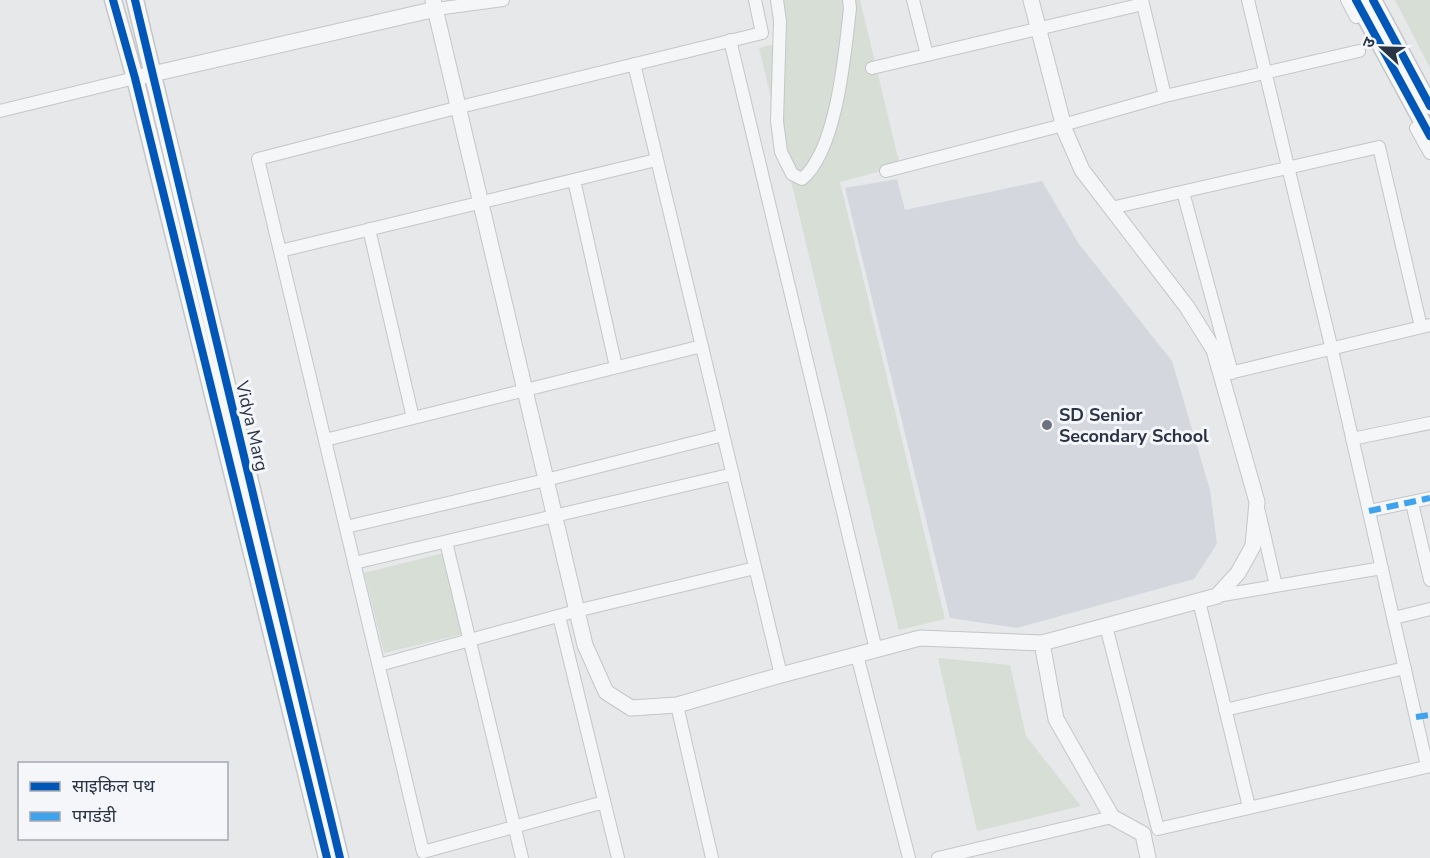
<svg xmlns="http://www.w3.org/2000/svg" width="1430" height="858" viewBox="0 0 1430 858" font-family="'Nunito Sans','Noto Sans Devanagari',sans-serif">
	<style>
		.built { fill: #d4d7dd }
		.green { fill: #d6ded6 }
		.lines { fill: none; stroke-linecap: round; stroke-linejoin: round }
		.minor-casing { stroke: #c4c6c8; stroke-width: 14 }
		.tertiary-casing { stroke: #c4c6c8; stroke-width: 17 }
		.secondary-casing { stroke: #c4c6c8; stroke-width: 19 }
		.minor { stroke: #f5f6f7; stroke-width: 12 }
		.tertiary { stroke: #f5f6f7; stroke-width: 15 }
		.secondary { stroke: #f8f8f8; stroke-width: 16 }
		.quiet { stroke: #3ea3ec; stroke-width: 6; stroke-dasharray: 12 6; stroke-linecap: butt }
		.cycleway-casing { stroke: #f4f6f9; stroke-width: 11 }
		.cycleway { stroke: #0057b8; stroke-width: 8 }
		.poi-dot { fill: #6c737f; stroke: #f4f6f9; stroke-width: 2 }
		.labels { text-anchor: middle; stroke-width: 6; stroke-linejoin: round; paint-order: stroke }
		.poi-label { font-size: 18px; font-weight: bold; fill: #2b3445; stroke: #f4f6f9; text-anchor: start }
		.street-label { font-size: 18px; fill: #2b3445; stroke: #f4f6f9 }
	</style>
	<rect width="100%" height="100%" fill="#e6e8ea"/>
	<path class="built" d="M897 179 905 210 1042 181 1079 244 1172 361 1210 490 1217 544 1194 579 1017 628 950 618 845 188Z"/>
	<path class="green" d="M773 0H860L900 166 840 182 945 619 899 630 759 48 783 42Z
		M1395 0H1430V68Z
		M444 553 463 634 384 653 364 573Z
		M938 658 1010 665 1026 736 1081 806 977 831Z"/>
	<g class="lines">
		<g class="minor-casing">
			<path id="minor" d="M777 0 780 21 777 121 781 152 792 174 802 179C837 150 845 53 850 8L849 0
				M913 0 927 55
				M1142 0 1165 96
				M1248 0 1332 350 1427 766
				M1347 0 1356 17
				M436 9 503 0
				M730 40 876 650
				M634 64 781 675
				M872 68 1143 4
				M0 111 135 78
				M1416 128 1430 153
				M886 171 1063 125 1165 96 1359 51
				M574 180 616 367
				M1183 192 1232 373
				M1111 208 1379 147 1421 327
				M369 229 413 418
				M280 251 656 160
				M1221 375 1430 325
				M1352 439 1430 423
				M325 440 702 346
				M1412 503 1430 580
				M1369 511 1430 498
				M1259 512 1276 586
				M346 527 546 480 723 435
				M446 542 522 858
				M354 563 733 474
				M1217 596 1382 568
				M1199 601 1249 807
				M559 616 618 858
				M1394 618 1430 609
				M1106 626 1158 829 1430 766
				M857 655 909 858
				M379 665 576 611 755 568
				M677 705 712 858
				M1225 710 1405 668
				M604 802 423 852 258 159 460 107 762 33 755 0
				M938 858 1112 817"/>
		</g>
		<g class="tertiary-casing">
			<path id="tertiary" d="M433 0 585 645 606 692 631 708 677 705 781 675 920 638 1042 643 1217 596 1238 573 1253 546 1257 502 1214 350 1187 307 1082 170 1065 131 1031 0
				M135 78 436 9
				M1042 643 1056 719 1112 817 1143 834 1148 858"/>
		</g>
		<g class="secondary-casing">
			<path id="secondary" d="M113 0 135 78 327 858
				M135 0 340 858
				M1356 0 1430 136
				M1373 0 1430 106"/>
		</g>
		<use href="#minor" class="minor"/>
		<use href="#tertiary" class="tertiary"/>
		<use href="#secondary" class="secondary"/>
		<path class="quiet" d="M1369 511 1430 498
			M1416 717 1430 715"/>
		<g class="cycleway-casing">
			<path id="cycleway" d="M113 0 135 78 327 858
				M135 0 340 858
				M1356 0 1430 136
				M1373 0 1430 106"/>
		</g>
		<use href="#cycleway" class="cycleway"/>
	</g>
	<circle class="poi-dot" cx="1047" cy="425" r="6"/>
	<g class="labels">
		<g class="poi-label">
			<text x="1059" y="421">SD Senior<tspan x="1059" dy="21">Secondary School</tspan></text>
		</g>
		<g class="street-label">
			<text transform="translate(252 426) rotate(77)" y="6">Vidya Marg</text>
		</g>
	</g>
	<rect x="18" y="762" width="210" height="78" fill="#f4f6f9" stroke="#a4a8b1" stroke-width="1.5"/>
	<rect x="30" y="782" width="30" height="9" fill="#0057b8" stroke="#a4a8b1" stroke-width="1.5"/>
	<text x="72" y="792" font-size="18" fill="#2b3445">साइकिल पथ</text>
	<rect x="30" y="812" width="30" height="9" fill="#3ea3ec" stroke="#a4a8b1" stroke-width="1.5"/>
	<text x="72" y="822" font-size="18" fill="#2b3445">पगडंडी</text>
	<g transform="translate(1382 48) rotate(292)" stroke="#f4f6f9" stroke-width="4.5" paint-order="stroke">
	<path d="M0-4.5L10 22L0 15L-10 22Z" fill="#2b3445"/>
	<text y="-9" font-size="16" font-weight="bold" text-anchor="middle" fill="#2b3445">उ</text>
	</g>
</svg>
